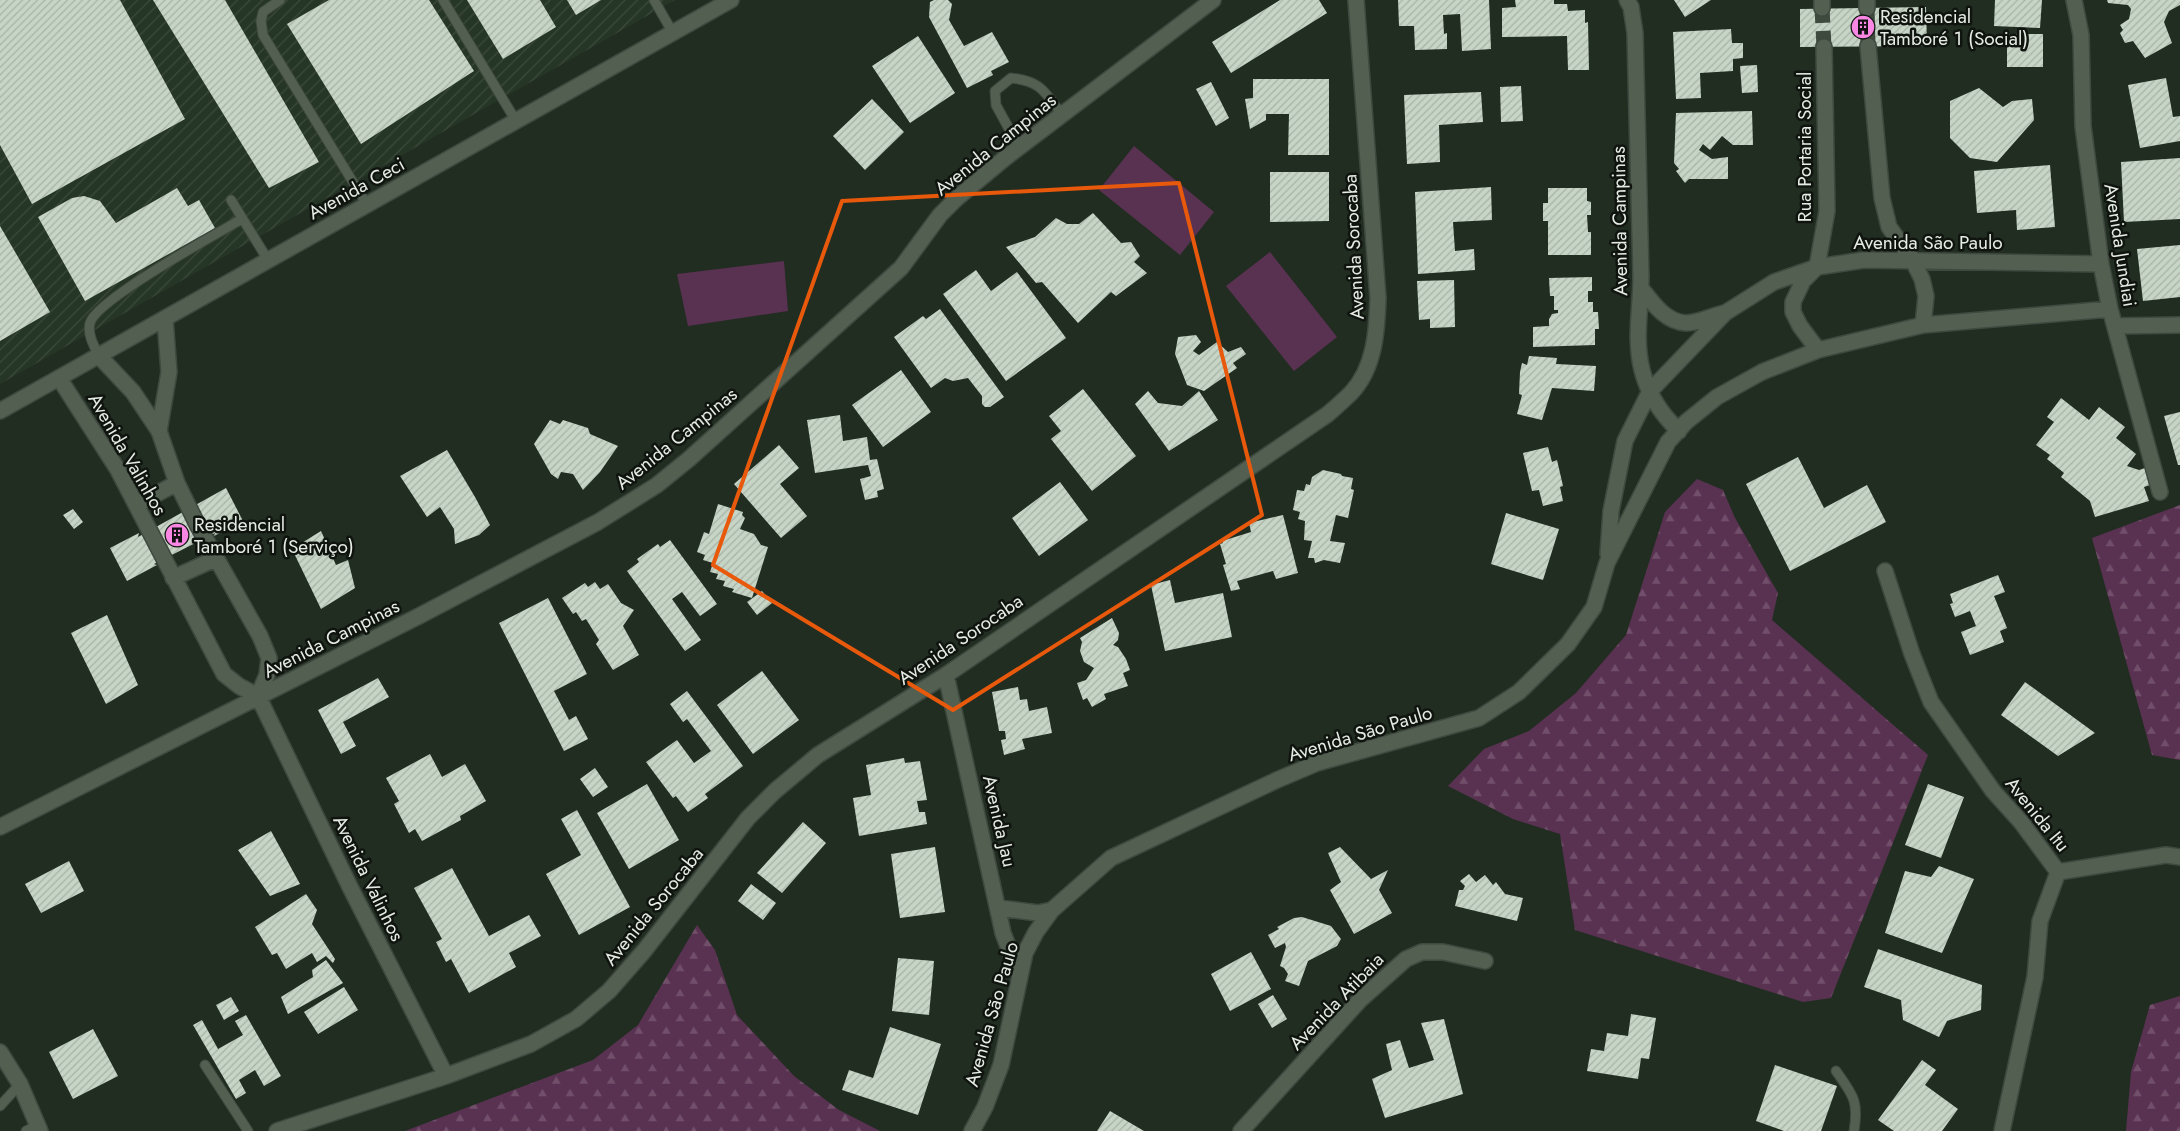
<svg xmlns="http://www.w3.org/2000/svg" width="2180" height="1131" viewBox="0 0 2180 1131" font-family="Jost,sans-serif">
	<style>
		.industrial { fill: url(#industrial-furrows) }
		.forest { fill: url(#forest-firs) }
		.park { fill: #593151 }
		.building { fill: url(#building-hatch) }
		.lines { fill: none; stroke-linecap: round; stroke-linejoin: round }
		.minor-tunnel { stroke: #3f4a3f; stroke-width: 15; stroke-dasharray: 15 8; stroke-linecap: butt }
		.service-casing { stroke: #3f493f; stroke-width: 11 }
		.minor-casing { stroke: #3f493f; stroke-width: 18 }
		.secondary-casing { stroke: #3f493f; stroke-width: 18 }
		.service { stroke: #525f51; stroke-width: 9 }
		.minor { stroke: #525f51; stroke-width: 15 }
		.secondary { stroke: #525f51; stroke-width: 15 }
		.marked { fill: none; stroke: #e8590c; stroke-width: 4; stroke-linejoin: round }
		.labels { text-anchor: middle; stroke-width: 5; stroke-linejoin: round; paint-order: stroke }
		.poi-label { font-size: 19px; fill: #e5ece4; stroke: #0f140f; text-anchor: start }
		.street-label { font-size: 19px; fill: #e5ece4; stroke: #0f140f }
	</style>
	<defs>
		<pattern id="industrial-furrows" width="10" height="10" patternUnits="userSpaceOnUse" patternTransform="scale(1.25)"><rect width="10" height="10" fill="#263626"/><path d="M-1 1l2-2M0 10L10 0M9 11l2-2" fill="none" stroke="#3b4a3b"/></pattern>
		<pattern id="forest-firs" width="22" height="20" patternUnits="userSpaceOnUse" patternTransform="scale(1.25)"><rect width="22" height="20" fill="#593151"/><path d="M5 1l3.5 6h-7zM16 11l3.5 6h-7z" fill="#714f6a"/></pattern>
		<pattern id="building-hatch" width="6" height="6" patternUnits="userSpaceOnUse" patternTransform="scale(1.25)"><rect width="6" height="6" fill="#c7d5c6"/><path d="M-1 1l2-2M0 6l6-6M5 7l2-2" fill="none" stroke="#a6b2a6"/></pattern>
	</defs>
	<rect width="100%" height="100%" fill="#222d22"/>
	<path class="industrial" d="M0 0H675L0 384Z"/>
	<path class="forest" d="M1697 479 1723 490 1735 518 1778 593 1772 620 1928 755 1831 998 1803 1002 1575 930 1560 834 1513 819 1448 786 1484 749 1529 731 1576 693 1626 635 1665 512Z
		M2180 505V760L2152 755 2092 538Z
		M697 925 715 950 737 1015 794 1076 839 1110 880 1131H405L593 1060 638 1025Z
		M2180 996V1131H2126L2131 1072 2150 1005Z"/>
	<path class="park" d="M1134 146 1214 212 1180 255 1099 190Z
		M1270 252 1337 337 1294 371 1226 286Z
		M784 261 788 311 688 326 677 274Z"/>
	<path class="building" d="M0 0H120L185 119 32 204 0 145Z
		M153 0H225L319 162 269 188Z
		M329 0H429L474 71 361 144 287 24Z
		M467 0H540L556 27 503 59Z
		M567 0H601L576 15Z
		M934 0H948L952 4 949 20 964 46 992 32 1009 62 991 71 993 75 967 88 929 17 930 2Z
		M1280 0H1319L1327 13 1231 73 1212 42Z
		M1398 0H1489L1491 49 1462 51 1460 14 1443 15 1444 34 1447 33V49L1415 50 1414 26H1399Z
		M1515 0H1554V4H1567L1568 11 1585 10V23L1588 22 1589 70H1568L1567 36 1502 37V8L1516 7Z
		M1674 0H1711L1685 17Z
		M1995 0H2042L2040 28 1994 26Z
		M2107 0H2180V5L2169 11 2164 22 2172 43 2145 58 2133 41 2125 43 2120 33 2123 30 2120 25 2129 19 2131 9 2128 5 2108 3Z
		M1926 7 1927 46 1800 47V9Z
		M1731 29 1732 43H1743V58L1733 59V71L1700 73 1701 98 1676 99 1673 32Z
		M2007 34H2043V67H2007Z
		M918 36 955 93 910 123 872 66Z
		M1757 65 1758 92 1742 93 1740 66Z
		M2166 78 2173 117 2180 116V141L2140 148 2128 85Z
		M1253 79H1329V155H1288L1289 114H1266V120L1250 129 1245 99 1253 98Z
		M1211 82 1229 118 1216 126 1196 89Z
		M1521 86 1523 121 1501 122 1500 87Z
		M1979 88 2003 107 2012 101 2032 99 2034 120 1997 162 1970 158 1950 138V101Z
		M1481 92 1483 122 1439 125 1440 162 1407 164 1404 95Z
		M872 99 904 132 865 170 833 136Z
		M1752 111 1753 145H1733L1722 136 1710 150 1703 144 1699 150 1712 159 1728 157V179H1689L1685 183 1676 171 1679 169 1674 163 1676 113Z
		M2180 158V219L2124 222 2121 162Z
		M2050 165 2055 227 2017 230 2016 210 1977 213 1974 171Z
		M1270 172H1329V221L1270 222Z
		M1491 187 1492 220 1453 222 1455 251 1474 249 1475 270 1418 274 1415 192Z
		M177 188 188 206 199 200 215 228 85 301 38 217 72 198 84 196 100 201 116 223Z
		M1548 188H1587V201L1591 202V215H1587L1588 232H1591V255H1548V221H1543V203H1548Z
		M1093 213 1121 243 1131 242 1140 256 1134 262 1147 273 1116 296 1111 292 1078 323 1042 282 1036 283 1006 247 1035 237 1056 218 1067 224H1079Z
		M0 226 50 312 0 341Z
		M2180 245V297L2143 301 2137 249Z
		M976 270 991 291 1017 272 1066 338 1006 381 943 294Z
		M1592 277V291H1588V302H1593V312H1598L1599 329H1595V345L1533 347V327L1549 326V319L1552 314 1558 313V310H1554V296H1550L1549 278Z
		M1454 280 1455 327 1430 328V319L1419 320 1417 281Z
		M940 309 1004 397 990 407H985L982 404V396L968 378 953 381 945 378 931 388 894 337 923 316 926 319Z
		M1196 335 1201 342 1193 351 1199 355 1217 342 1228 352 1241 347 1246 354 1233 363 1237 368 1204 391 1187 385 1175 354 1178 337Z
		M1529 356 1557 358 1556 364 1596 366 1594 391 1552 388 1542 420 1517 414 1522 395 1519 394 1520 372 1522 363 1527 365Z
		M901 370 931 412 883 447 852 405Z
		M1083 389 1136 456 1092 491 1051 439 1061 431 1049 416Z
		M1148 391 1158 403 1182 406 1199 391 1218 420 1169 451 1135 404Z
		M2061 398 2089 420 2099 407 2125 427 2116 438 2136 454 2127 466 2139 470 2145 468 2150 485 2144 487 2149 501 2095 517 2090 501 2061 477 2064 473 2047 459 2050 455 2036 445 2054 422 2047 417Z
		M2180 412V465H2178L2164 416Z
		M840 415 843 441 867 437 870 460 877 459 884 489 877 491 878 497 865 500 860 479 871 476 868 465 815 473 807 420Z
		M550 420 560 424 563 420 588 428 590 434 618 446 600 472 583 490 573 474 561 472 558 479 551 474 534 444Z
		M779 445 799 468 780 484 807 516 781 538 734 484Z
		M1548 447 1552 462 1557 460 1563 486 1560 487 1563 501 1543 506 1539 490 1532 491 1523 453Z
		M447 450 475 497 490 525 479 535 455 544 454 529 440 507 427 517 400 476Z
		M1798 457 1824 508 1867 485 1886 522 1790 571 1746 484Z
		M1323 470 1341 474 1342 476 1353 478 1351 489 1354 490 1348 518 1336 515 1330 541 1345 543 1340 563 1324 560 1315 563 1314 558H1308L1312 541 1304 540 1305 521 1298 519 1300 512 1293 510 1297 490 1304 491 1306 484 1310 485 1312 477Z
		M1060 482 1088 520 1039 556 1012 518Z
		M226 488 243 521 214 536 215 533 154 564 157 565 127 581 110 548 139 533 138 537Z
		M718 504 743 512 742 515 745 518 740 529 754 534 761 545 768 547 752 598 732 592 734 589 723 586 725 581 716 579 718 574 710 572 713 563 703 560 705 555 697 552 704 532 709 534Z
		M73 509 83 522 74 529 63 515Z
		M1506 513 1559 529 1543 580 1491 564Z
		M1283 515 1298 573 1276 579 1273 571 1237 581 1240 589 1231 591 1223 565 1226 564 1220 544 1223 543 1222 541 1251 532 1249 523Z
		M321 531 336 565 348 560 355 588 321 609 292 549Z
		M670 540 717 604 700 616 682 592 672 599 701 640 685 651 627 571 639 562 637 559 658 544 660 547Z
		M1998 575 2005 592 1994 596 2007 628 2000 631 2004 642 1970 655 1961 632 1976 626 1970 611 1955 617 1950 604 1953 603 1950 594Z
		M1170 580 1175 603 1223 593 1232 637 1165 651 1151 585Z
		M595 582 600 589 608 584 621 603 634 610 623 626 639 655 613 670 596 644 599 640 586 619 582 621 576 612 573 614 562 598 585 583 588 587Z
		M762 591 772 603 757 615 747 602Z
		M548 598 587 674 554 691 569 720 576 716 588 739 564 751 499 623Z
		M107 615 138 685 106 704 71 633Z
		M1112 618 1119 633 1118 640 1113 645 1118 647 1126 659 1130 670 1123 673 1128 686 1104 694 1106 699 1092 707 1087 698 1083 700 1077 683 1086 680 1094 668 1084 662 1080 651 1082 642 1080 638Z
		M762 671 799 720 753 754 717 705Z
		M378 678 389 697 343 722 356 746 341 754 318 710Z
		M2025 682 2095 733 2058 756 2001 715Z
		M1018 687 1020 700 1027 699 1029 711 1047 707 1052 733 1022 739 1025 749 1004 755 1001 740 1006 739 1005 731H999L992 692Z
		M687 691 743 766 705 794 708 798 688 812 676 796 673 798 646 762 677 740 694 763 711 751 687 719 683 722 670 704Z
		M430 754 442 777 465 764 486 801 460 816 461 820 422 841 415 829 409 833 394 804 399 801 386 778Z
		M904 758 905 763 920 761 927 800 917 801 919 812H925L927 824 859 836 853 798 871 795 866 765Z
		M595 768 608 787 593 797 580 779Z
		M647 784 679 840 629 869 597 813Z
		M1928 784 1964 797 1941 858 1905 845Z
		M577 810 630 907 579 935 546 874 581 855 561 819Z
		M803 822 826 843 782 893 757 873Z
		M271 831 300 884 270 896 238 850Z
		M935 847 945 912 900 918 891 854Z
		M1340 847 1371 879 1388 870 1379 890 1392 913 1354 934 1330 890 1341 882 1328 853Z
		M69 861 84 891 41 913 25 884Z
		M1939 866 1974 879 1942 953 1885 933 1905 871 1931 877Z
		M452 868 489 936 529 915 541 936 509 953 516 967 469 993 451 959 446 962 436 942 442 939 414 888Z
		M1469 874 1476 882 1485 875 1493 885 1496 882 1505 894 1523 898 1517 921 1455 906 1459 890H1463L1465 886 1460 881Z
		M751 884 776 903 763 920 738 901Z
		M306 894 317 910 312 924 335 959 333 963 326 956 317 962 312 953 286 969 277 953 272 955 255 927Z
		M1302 917 1331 926 1341 939 1337 946 1308 961 1299 986 1285 981 1288 974 1284 968 1280 966 1286 947 1285 943 1275 948 1268 935 1279 929 1277 927 1294 918Z
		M1878 949 1982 985 1981 1010 1947 1021 1939 1037 1903 1020 1901 1000 1864 987Z
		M1251 952 1271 989 1230 1011 1211 974Z
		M898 958 934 961 929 1015 892 1011Z
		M326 960 343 983 288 1014 281 997 313 977 312 970Z
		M344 987 358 1010 318 1034 304 1012Z
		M1273 995 1287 1019 1272 1028 1258 1004Z
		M231 997 239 1011 224 1020 216 1005Z
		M1631 1014 1656 1018 1649 1059 1641 1058 1638 1079 1587 1071 1591 1049 1604 1051 1607 1033 1628 1036Z
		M246 1015 281 1076 264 1086 255 1070 239 1080 246 1093 236 1099 193 1025 202 1020 218 1049 243 1035 235 1021Z
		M1444 1019 1463 1094 1385 1118 1372 1079 1392 1070 1386 1044 1400 1040 1409 1068 1434 1060 1421 1023Z
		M890 1027 941 1044 918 1115 842 1090 849 1070 873 1078Z
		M93 1029 118 1076 73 1099 49 1052Z
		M1922 1060 1936 1070 1925 1085 1958 1109 1942 1131H1894L1878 1120Z
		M1775 1065 1837 1086 1821 1131H1784L1756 1121Z
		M1110 1111 1144 1131H1097Z"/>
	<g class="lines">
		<path class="minor-tunnel" d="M1822 8 1824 47
			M1867 8 1868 46"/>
		<g class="service-casing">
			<path id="service" d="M280 0 263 12 261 21 263 35 367 205
				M443 0 516 121
				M654 0 673 33
				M1019 147 996 105 995 91 1011 78C1041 81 1045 92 1062 115
				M231 200 268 260
				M99 356C94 346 87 334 90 323 96 300 216 234 242 219
				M205 1065 248 1131
				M1836 1071C1853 1095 1859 1101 1854 1131
				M0 1106 20 1084
				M26 1131 37 1125"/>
		</g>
		<g class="minor-casing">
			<path id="minor" d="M1627 0 1631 7 1635 33C1637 114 1639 195 1641 276 1641 308 1634 338 1642 370 1648 394 1661 414 1679 431
				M1822 0V8
				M1867 0V8
				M2074 0 2081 35 2083 126 2101 264 2110 309 2160 492
				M1868 46 1882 198 1889 227 1912 259 1922 279 1926 296 1923 325
				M1641 288C1652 302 1665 322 1686 323 1698 323 1712 316 1724 313
				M2115 326 2180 325
				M1818 350 1800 326 1793 312V302L1803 281 1817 267 1827 211 1824 47
				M99 356 133 392 159 431 177 483 197 524 260 636 269 658 267 675 258 696
				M59 378 118 470 224 674 239 686 258 696 350 887 446 1076
				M136 505 177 483
				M1608 554 1611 511 1625 441 1650 391 1725 313 1774 282 1817 267 1864 260 2101 264
				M1885 571 1912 654 1931 702 1993 791 2021 822 2058 872 2040 921 2035 977 2002 1131
				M173 578 215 559
				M946 675 1003 933 1019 975
				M0 827 419 616 598 522 657 485 689 459 901 268 940 215 957 198 1005 158 1213 0
				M2058 872 2166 855 2180 857
				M999 908 1038 913 1052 910
				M0 1052 20 1084 40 1131
				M277 1131 446 1076 531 1044 576 1019 609 991 644 951 748 818 775 791 818 755 946 675 1328 414C1336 407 1344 400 1351 393 1375 368 1377 330 1378 298L1356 0
				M972 1131 985 1107 1001 1065 1025 953 1036 932 1052 910 1111 858 1277 780 1317 763 1479 718 1519 692 1568 644 1594 607 1607 563 1668 442 1686 422 1717 397 1762 372 1818 350 1923 325 2110 309
				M1241 1131 1360 1000 1406 959 1422 952H1443L1485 961"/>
		</g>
		<g class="secondary-casing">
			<path id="secondary" d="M0 411 731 0
				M159 431 169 372 165 319"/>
		</g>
		<use href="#service" class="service"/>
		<use href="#minor" class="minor"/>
		<use href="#secondary" class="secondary"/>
	</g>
	<path class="marked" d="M1179 183 1262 515 953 710 713 565 842 201Z"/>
	<defs>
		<g id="building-disc" transform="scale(1.25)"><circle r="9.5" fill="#fb87e5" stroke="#0f140f"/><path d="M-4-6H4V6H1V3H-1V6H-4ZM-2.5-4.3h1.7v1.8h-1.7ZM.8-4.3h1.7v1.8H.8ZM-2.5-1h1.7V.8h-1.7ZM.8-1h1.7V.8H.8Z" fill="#111"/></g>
	</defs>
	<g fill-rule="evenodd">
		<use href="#building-disc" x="1863" y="27"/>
		<use href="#building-disc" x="177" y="535"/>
	</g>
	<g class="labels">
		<g class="poi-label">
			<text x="1880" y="23">Residencial<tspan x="1880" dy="22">Tamboré 1 (Social)</tspan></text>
			<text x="194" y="531">Residencial<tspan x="194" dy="22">Tamboré 1 (Serviço)</tspan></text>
		</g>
		<g class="street-label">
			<text transform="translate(995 144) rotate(-39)" y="7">Avenida Campinas</text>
			<text transform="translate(1804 147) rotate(-90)" y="7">Rua Portaria Social</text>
			<text transform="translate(356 188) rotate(-29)" y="7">Avenida Ceci</text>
			<text transform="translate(1619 221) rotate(-91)" y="7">Avenida Campinas</text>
			<text x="1928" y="249">Avenida São Paulo</text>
			<text transform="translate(2121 245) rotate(81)" y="7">Avenida Jundiai</text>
			<text transform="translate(1353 247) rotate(-93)" y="7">Avenida Sorocaba</text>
			<text transform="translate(676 438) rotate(-39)" y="7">Avenida Campinas</text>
			<text transform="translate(128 454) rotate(60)" y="7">Avenida Valinhos</text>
			<text transform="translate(331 638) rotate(-27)" y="7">Avenida Campinas</text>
			<text transform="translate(960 639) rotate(-34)" y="7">Avenida Sorocaba</text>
			<text transform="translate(1360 733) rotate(-17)" y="7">Avenida São Paulo</text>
			<text transform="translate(2038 814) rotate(51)" y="7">Avenida Itu</text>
			<text transform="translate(1000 821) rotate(77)" y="7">Avenida Jau</text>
			<text transform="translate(369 878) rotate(64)" y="7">Avenida Valinhos</text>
			<text transform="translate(653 906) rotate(-51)" y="7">Avenida Sorocaba</text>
			<text transform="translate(1336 1001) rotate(-46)" y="7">Avenida Atibaia</text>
			<text transform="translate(991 1014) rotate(-74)" y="7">Avenida São Paulo</text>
		</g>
	</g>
</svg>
